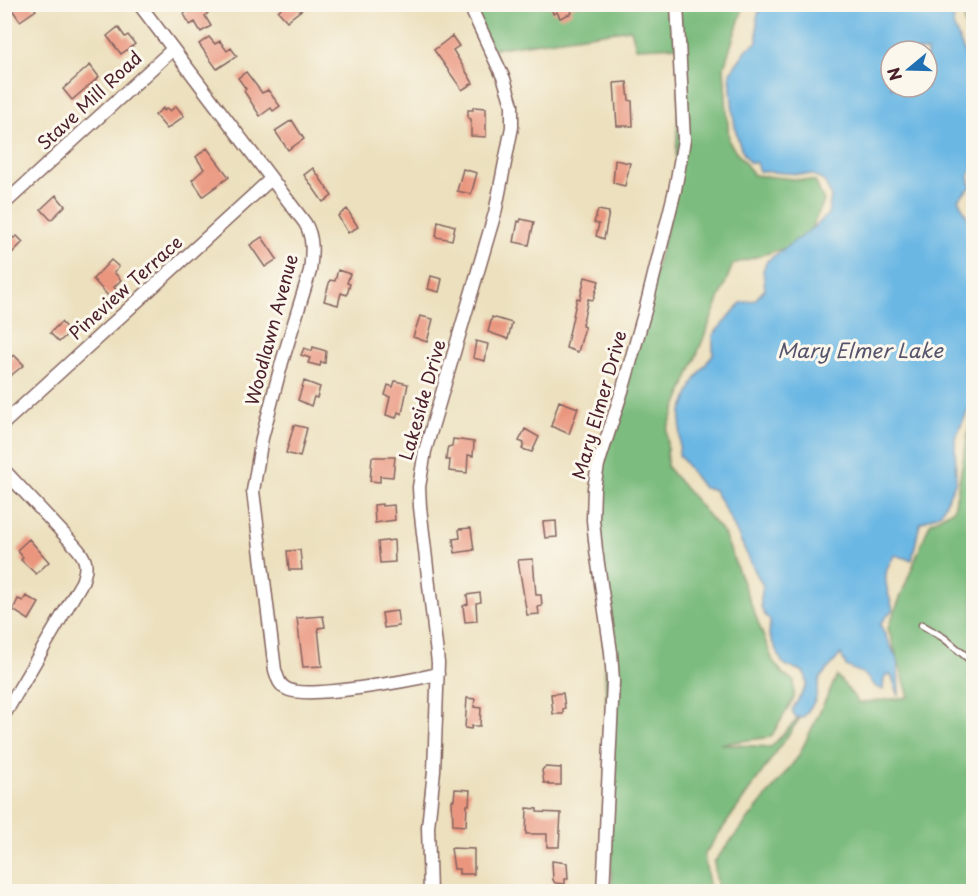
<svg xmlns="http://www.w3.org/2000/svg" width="978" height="896" viewBox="0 0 978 896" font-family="'Playpen Sans',sans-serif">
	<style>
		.forest { fill: #7cbc7e; stroke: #636e54; stroke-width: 1.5 }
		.water { fill: #6ab7e4; stroke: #5a6b88; stroke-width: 1.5; fill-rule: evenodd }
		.building { fill: #ea967f }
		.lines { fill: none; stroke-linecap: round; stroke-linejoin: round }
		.lane-casing { stroke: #83635e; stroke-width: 9 }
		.street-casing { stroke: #83635e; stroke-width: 15 }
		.lane { stroke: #fff; stroke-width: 6 }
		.street { stroke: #fff; stroke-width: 12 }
		.labels { text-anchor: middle; stroke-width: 6; stroke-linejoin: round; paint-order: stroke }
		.street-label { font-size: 18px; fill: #4a1f2b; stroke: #fbf7ec }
		.water-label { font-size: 20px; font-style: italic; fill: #55546c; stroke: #fbf7ec }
	</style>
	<rect width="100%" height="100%" fill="#fbf7ec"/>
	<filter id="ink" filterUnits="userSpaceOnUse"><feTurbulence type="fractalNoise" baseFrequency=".0167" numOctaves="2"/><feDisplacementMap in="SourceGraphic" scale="12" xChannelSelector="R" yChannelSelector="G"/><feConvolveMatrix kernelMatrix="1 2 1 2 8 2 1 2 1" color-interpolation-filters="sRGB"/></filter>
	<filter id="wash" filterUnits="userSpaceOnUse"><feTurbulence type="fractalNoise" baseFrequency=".008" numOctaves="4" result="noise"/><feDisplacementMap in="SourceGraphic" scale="24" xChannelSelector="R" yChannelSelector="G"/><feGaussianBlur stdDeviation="1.35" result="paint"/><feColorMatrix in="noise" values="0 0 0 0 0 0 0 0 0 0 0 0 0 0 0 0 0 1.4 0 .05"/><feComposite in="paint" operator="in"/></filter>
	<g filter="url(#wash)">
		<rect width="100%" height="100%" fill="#ece0be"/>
		<path class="forest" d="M468 5H744L724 67 729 142 754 175 815 181 824 201 805 242 733 264 667 430V467L724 534 773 661 784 675 794 681V698L771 737 720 744 771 747 805 711 704 855 710 891H612L599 474 674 203 681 46 636 48 631 29 491 49Z
			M968 5H973V56L964 22Z
			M973 407V891H718L714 862 798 757 837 676 859 703 909 697 888 628 930 523 954 509Z"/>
		<path class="water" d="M762 5H955L953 25 973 73 974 163 969 176 971 187 958 199 973 228V400L955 438 956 481 941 513 920 523 912 560 895 555C880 573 886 587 893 609L880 624 898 661 899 696 891 675 887 674 884 678 883 690 876 687 864 674 846 666 841 654 820 678 815 701 803 718 795 717 792 710 807 685 806 676 802 671 787 666 782 662 769 635 770 621C758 609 760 602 763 586 745 554 733 519 713 489L703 488 679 455 681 413 694 381 713 354V335L741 303 755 300 765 289 763 270 767 261 818 224 828 214 831 197 825 182 813 175 759 171 756 163 749 162C732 142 732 98 730 73L747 49 757 42V17ZM891 51H927V87H891Z"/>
		<g id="blocks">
			<path class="building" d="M16 4H32L36 10 20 21 11 8Z
				M181 4H196L199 9 203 6 208 13 205 16 211 26 201 32 195 22 190 25 184 14 186 12Z
				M286 4H309L287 21 278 11Z
				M550 4H576V6L570 8 572 13 560 18 557 12 553 14Z
				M118 27 125 37 128 35 135 44 121 54 107 36Z
				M452 36 459 46 453 50 473 83 462 90 434 50Z
				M209 37 215 44 220 41 227 51 231 48 237 56 217 69 199 44Z
				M90 65 99 77 72 100 63 89Z
				M246 72 262 93 268 90 280 106 273 111 271 108 260 116 244 91 246 89 238 78Z
				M627 82 629 100 632 101 633 126H617L614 83Z
				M176 106 184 116 167 129 155 115 163 108 164 111 167 108 170 111Z
				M473 107 486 108V137L471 136V119L468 118V110H473Z
				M292 120 304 139 288 150 275 131Z
				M207 148 229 177 203 196 192 180 204 169 196 157Z
				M615 160 630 163 625 186 613 183Z
				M313 168 332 196 323 202 304 175Z
				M463 169 477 173 471 194 457 191Z
				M56 195 65 206 51 220 41 209Z
				M347 209 358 227 348 233 338 216Z
				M598 210 609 212 604 239 596 236 599 224 594 223Z
				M521 219 534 222 529 245 514 242 518 221 520 222Z
				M438 221 455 226 452 240 436 237Z
				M11 236 14 238 17 236 23 242 4 261V243Z
				M262 237 277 259 265 267 250 245Z
				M111 260 119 267 114 272 121 280 114 287 116 290 109 297 93 279Z
				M338 270 350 274 347 283 350 284 347 295 341 293 338 305 324 301 330 280 335 281Z
				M431 276 442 279 439 292 428 289Z
				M585 277 599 281 593 300 588 299 582 326 585 327 578 352 566 348 577 298 580 299Z
				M420 316 433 319 427 342 413 337Z
				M492 317 512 323 508 339 488 332Z
				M61 322 70 332 59 342 50 333Z
				M476 341 488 344 485 361 473 358Z
				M313 347 326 351 325 363 321 362 320 366 308 363 310 358 301 355 304 348 312 351Z
				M14 355 24 365 4 381V364Z
				M304 381 320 387 317 398 314 397 311 406 298 400Z
				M395 381 408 384 402 414 398 412 396 418 386 415 390 397 385 395 388 385 393 387Z
				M559 401 578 408 569 434 551 426Z
				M294 425 307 428 300 457 286 453Z
				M525 429 539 437 532 452 522 449 524 443 519 441Z
				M453 439 474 442 473 456 468 455 467 473 449 471 450 460H446L447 450 448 447 452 446Z
				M372 457H395L393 477 380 476V482L370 481Z
				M382 504V506L394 505 395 520 375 523 374 505Z
				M556 521 557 537 545 538 543 522Z
				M471 528 474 550 455 553 453 539 460 538 459 529Z
				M29 539 49 562 36 574 21 560 23 557 17 550Z
				M394 540 395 562 380 563 378 542Z
				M300 550 302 570H289L287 551Z
				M533 559 536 595H541L542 606 538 607 539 614 527 615 518 560Z
				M480 593 481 602 476 603 477 621 465 622 463 606 468 604 467 595Z
				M26 596 39 603 29 620 13 610 18 599 23 601Z
				M397 611 399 626 384 628 382 613Z
				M323 616 325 627 318 628 322 666 303 667 297 618Z
				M563 693 565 708 563 709V714H553L551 694Z
				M467 698 475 699 474 707 481 708 480 726H472L471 729 465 728Z
				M545 767 561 768V785H549L548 783H544L542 770Z
				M455 789 470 790 469 805H467L466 826 453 825 452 800H454Z
				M527 808 537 809V812L561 813 559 847H547V834H526Z
				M451 848 474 849V874H459V869H454Z
				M552 861 567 863 568 879H565V884L555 883 553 880Z"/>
		</g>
	</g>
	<g filter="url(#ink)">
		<use href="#blocks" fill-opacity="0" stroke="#83635e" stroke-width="1.5"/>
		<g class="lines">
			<g class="lane-casing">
				<path id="lane" d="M922 625 944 638 974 663"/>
			</g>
			<g class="street-casing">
				<path id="street" d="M139 4 305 223C314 238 312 254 310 271L282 362 262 438 253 491 275 670C278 679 279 685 287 689 307 700 412 680 438 674
					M4 204 173 49
					M4 423 271 179
					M4 470 75 546C87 559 88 566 82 582L4 715
					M430 892 428 827 434 771 438 663 420 507 419 487 425 451 495 213 512 127V105L504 79 469 4
					M603 892 613 681 611 652 596 550 593 520 594 488 598 465 623 388 646 307 675 190 684 140 677 4"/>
			</g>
			<use href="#lane" class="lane"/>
			<use href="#street" class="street"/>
		</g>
	</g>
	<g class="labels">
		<g class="street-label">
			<text transform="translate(90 101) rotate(-43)" y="6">Stave Mill Road</text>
			<text transform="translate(126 288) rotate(-42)" y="6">Pineview Terrace</text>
			<text transform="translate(272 330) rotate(-75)" y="6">Woodlawn Avenue</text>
			<text transform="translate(423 400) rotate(-74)" y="6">Lakeside Drive</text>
			<text transform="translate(600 405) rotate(-74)" y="6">Mary Elmer Drive</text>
		</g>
		<g class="water-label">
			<text x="860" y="358">Mary Elmer Lake</text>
		</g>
	</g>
	<rect width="978" height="896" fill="none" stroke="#fbf7ec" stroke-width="24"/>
	<g transform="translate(909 69) rotate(251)"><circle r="28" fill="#fbf7ec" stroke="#b4a19f" stroke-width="1.5"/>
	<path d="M0-4.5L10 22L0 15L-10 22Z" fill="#1f6fb2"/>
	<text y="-9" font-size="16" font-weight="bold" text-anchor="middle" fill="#4a1f2b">N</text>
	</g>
</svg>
